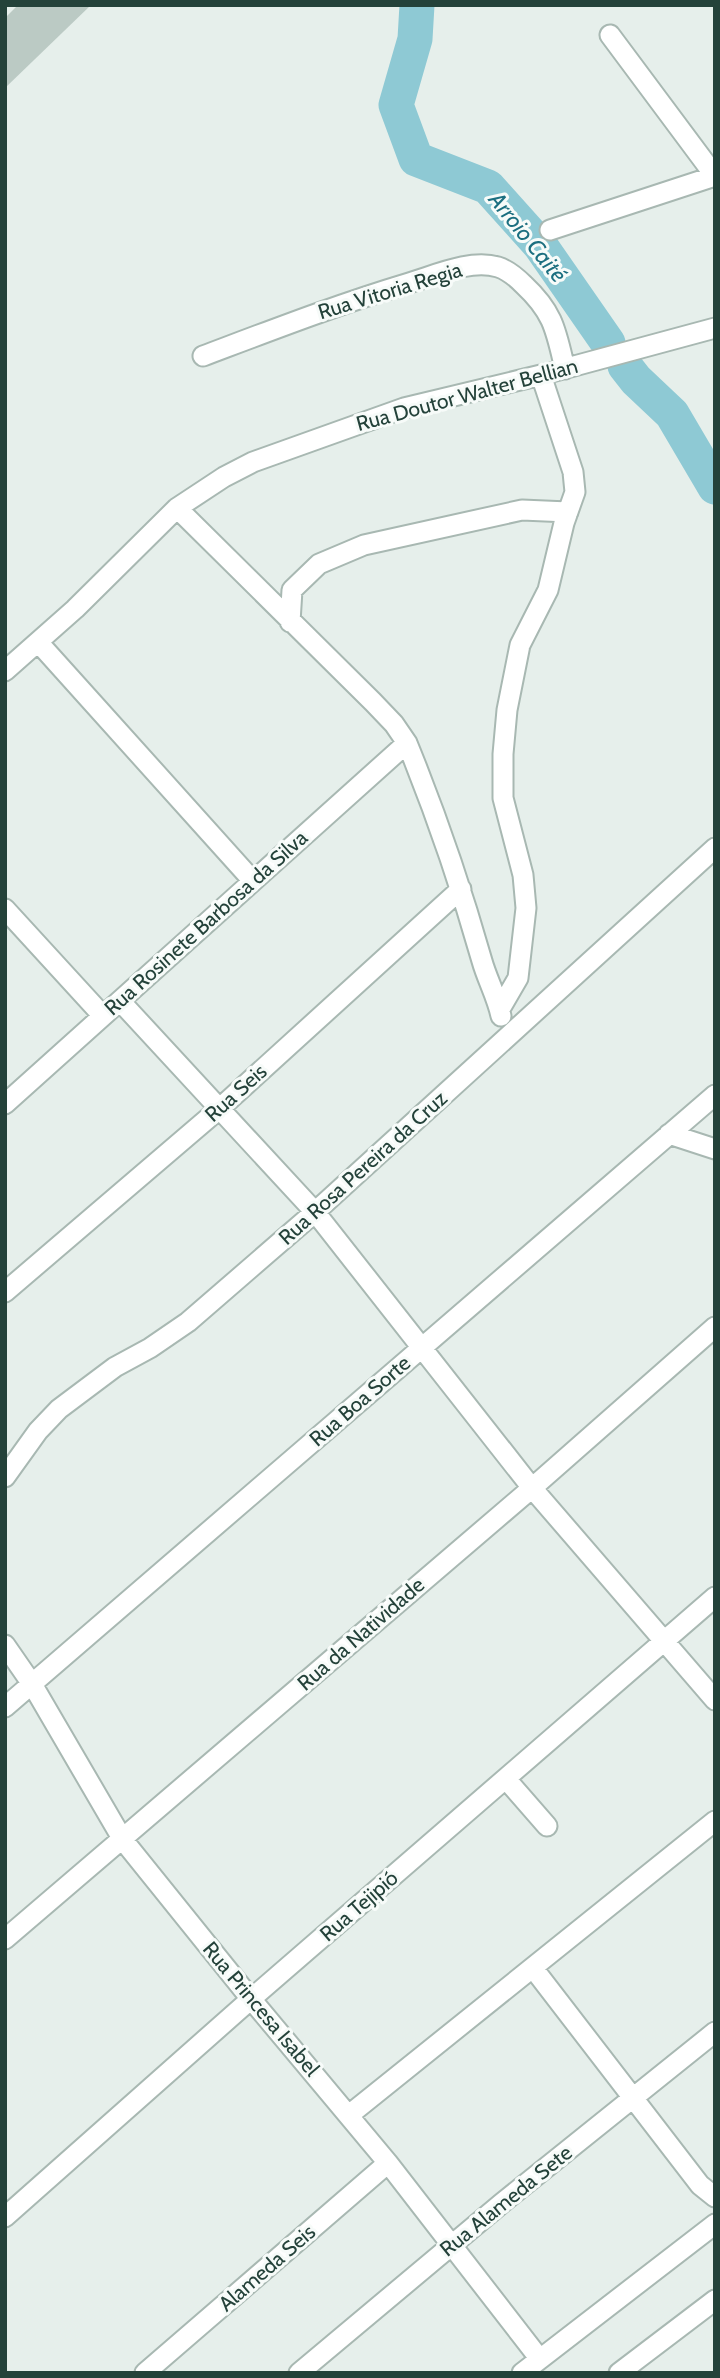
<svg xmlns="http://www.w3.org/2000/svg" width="720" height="2378" viewBox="0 0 720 2378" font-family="Cabin,sans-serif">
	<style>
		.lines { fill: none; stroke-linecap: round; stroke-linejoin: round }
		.river { stroke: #8ec9d4; stroke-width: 35 }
		.building { fill: #bbcac4 }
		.minor-casing { stroke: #a8b8b2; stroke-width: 23 }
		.minor { stroke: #fff; stroke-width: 19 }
		.labels { text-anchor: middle; stroke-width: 6; stroke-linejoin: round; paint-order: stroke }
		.street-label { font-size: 21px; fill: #24423a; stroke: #f7fbf9 }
		.water-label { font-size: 23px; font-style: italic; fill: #1c6f80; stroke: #f7fbf9 }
	</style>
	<rect width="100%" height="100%" fill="#e6efeb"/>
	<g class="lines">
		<path class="river" d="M417 5 415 39 396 105 416 159 488 187 540 245 608 343
			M625 366 636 380 672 414 715 487"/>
	</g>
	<path class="building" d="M18 5H91L5 88V18Z"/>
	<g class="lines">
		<g class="minor-casing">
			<path id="minor" d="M610 35 715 176
				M550 230 715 176
				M203 356C272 330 339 304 409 283 436 275 470 259 498 267 508 270 516 277 524 285 554 313 556 331 565 369
				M177 508 373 702 394 724 407 743C436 814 461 887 482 961 487 979 497 997 501 1016
				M290 622 292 590 319 564 364 545 522 510 568 512
				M38 642 253 881
				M5 671 75 609 177 508 224 477 253 462 404 408 541 375 715 328
				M5 909 103 1016
				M120 1001 315 1212 532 1488 715 1700
				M500 1009 518 978 526 908 523 875 503 798V754L507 710 520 645 548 590 564 523 575 492 573 472 541 375
				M5 1104 407 743
				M669 1134 715 1149
				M5 1292 219 1109 461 889
				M5 1477 38 1431 59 1409 115 1367 150 1348 188 1322 315 1212 715 848
				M5 1645 32 1684 123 1840 251 1999 388 2163 539 2358
				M5 1707 715 1095
				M506 1779 547 1826
				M5 1939 532 1488 715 1327
				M533 1968 700 2185 715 2197
				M349 2115 715 1821
				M5 2217 251 1999 715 1597
				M145 2373 388 2163
				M299 2373 502 2203 715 2032
				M522 2373 715 2224
				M619 2373 715 2300"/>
		</g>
		<use href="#minor" class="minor"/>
	</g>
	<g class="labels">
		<g class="street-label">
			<text transform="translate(390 291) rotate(-17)" y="7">Rua Vitoria Regia</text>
			<text transform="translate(467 395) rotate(-15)" y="7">Rua Doutor Walter Bellian</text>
			<text transform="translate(206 923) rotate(-42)" y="7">Rua Rosinete Barbosa da Silva</text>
			<text transform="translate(236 1093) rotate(-42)" y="7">Rua Seis</text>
			<text transform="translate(363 1168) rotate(-42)" y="7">Rua Rosa Pereira da Cruz</text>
			<text transform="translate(360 1401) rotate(-41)" y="7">Rua Boa Sorte</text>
			<text transform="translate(361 1634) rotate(-41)" y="7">Rua da Natividade</text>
			<text transform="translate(359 1906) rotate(-41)" y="7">Rua Tejipió</text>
			<text transform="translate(261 2009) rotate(50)" y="7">Rua Princesa Isabel</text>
			<text transform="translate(506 2201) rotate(-39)" y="7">Rua Alameda Sete</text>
			<text transform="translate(267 2268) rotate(-41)" y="7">Alameda Seis</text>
		</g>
		<g class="water-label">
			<text transform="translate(528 237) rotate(51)" y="8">Arroio Caité</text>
		</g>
	</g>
	<rect width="720" height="2378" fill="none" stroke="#24423a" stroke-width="14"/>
</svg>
